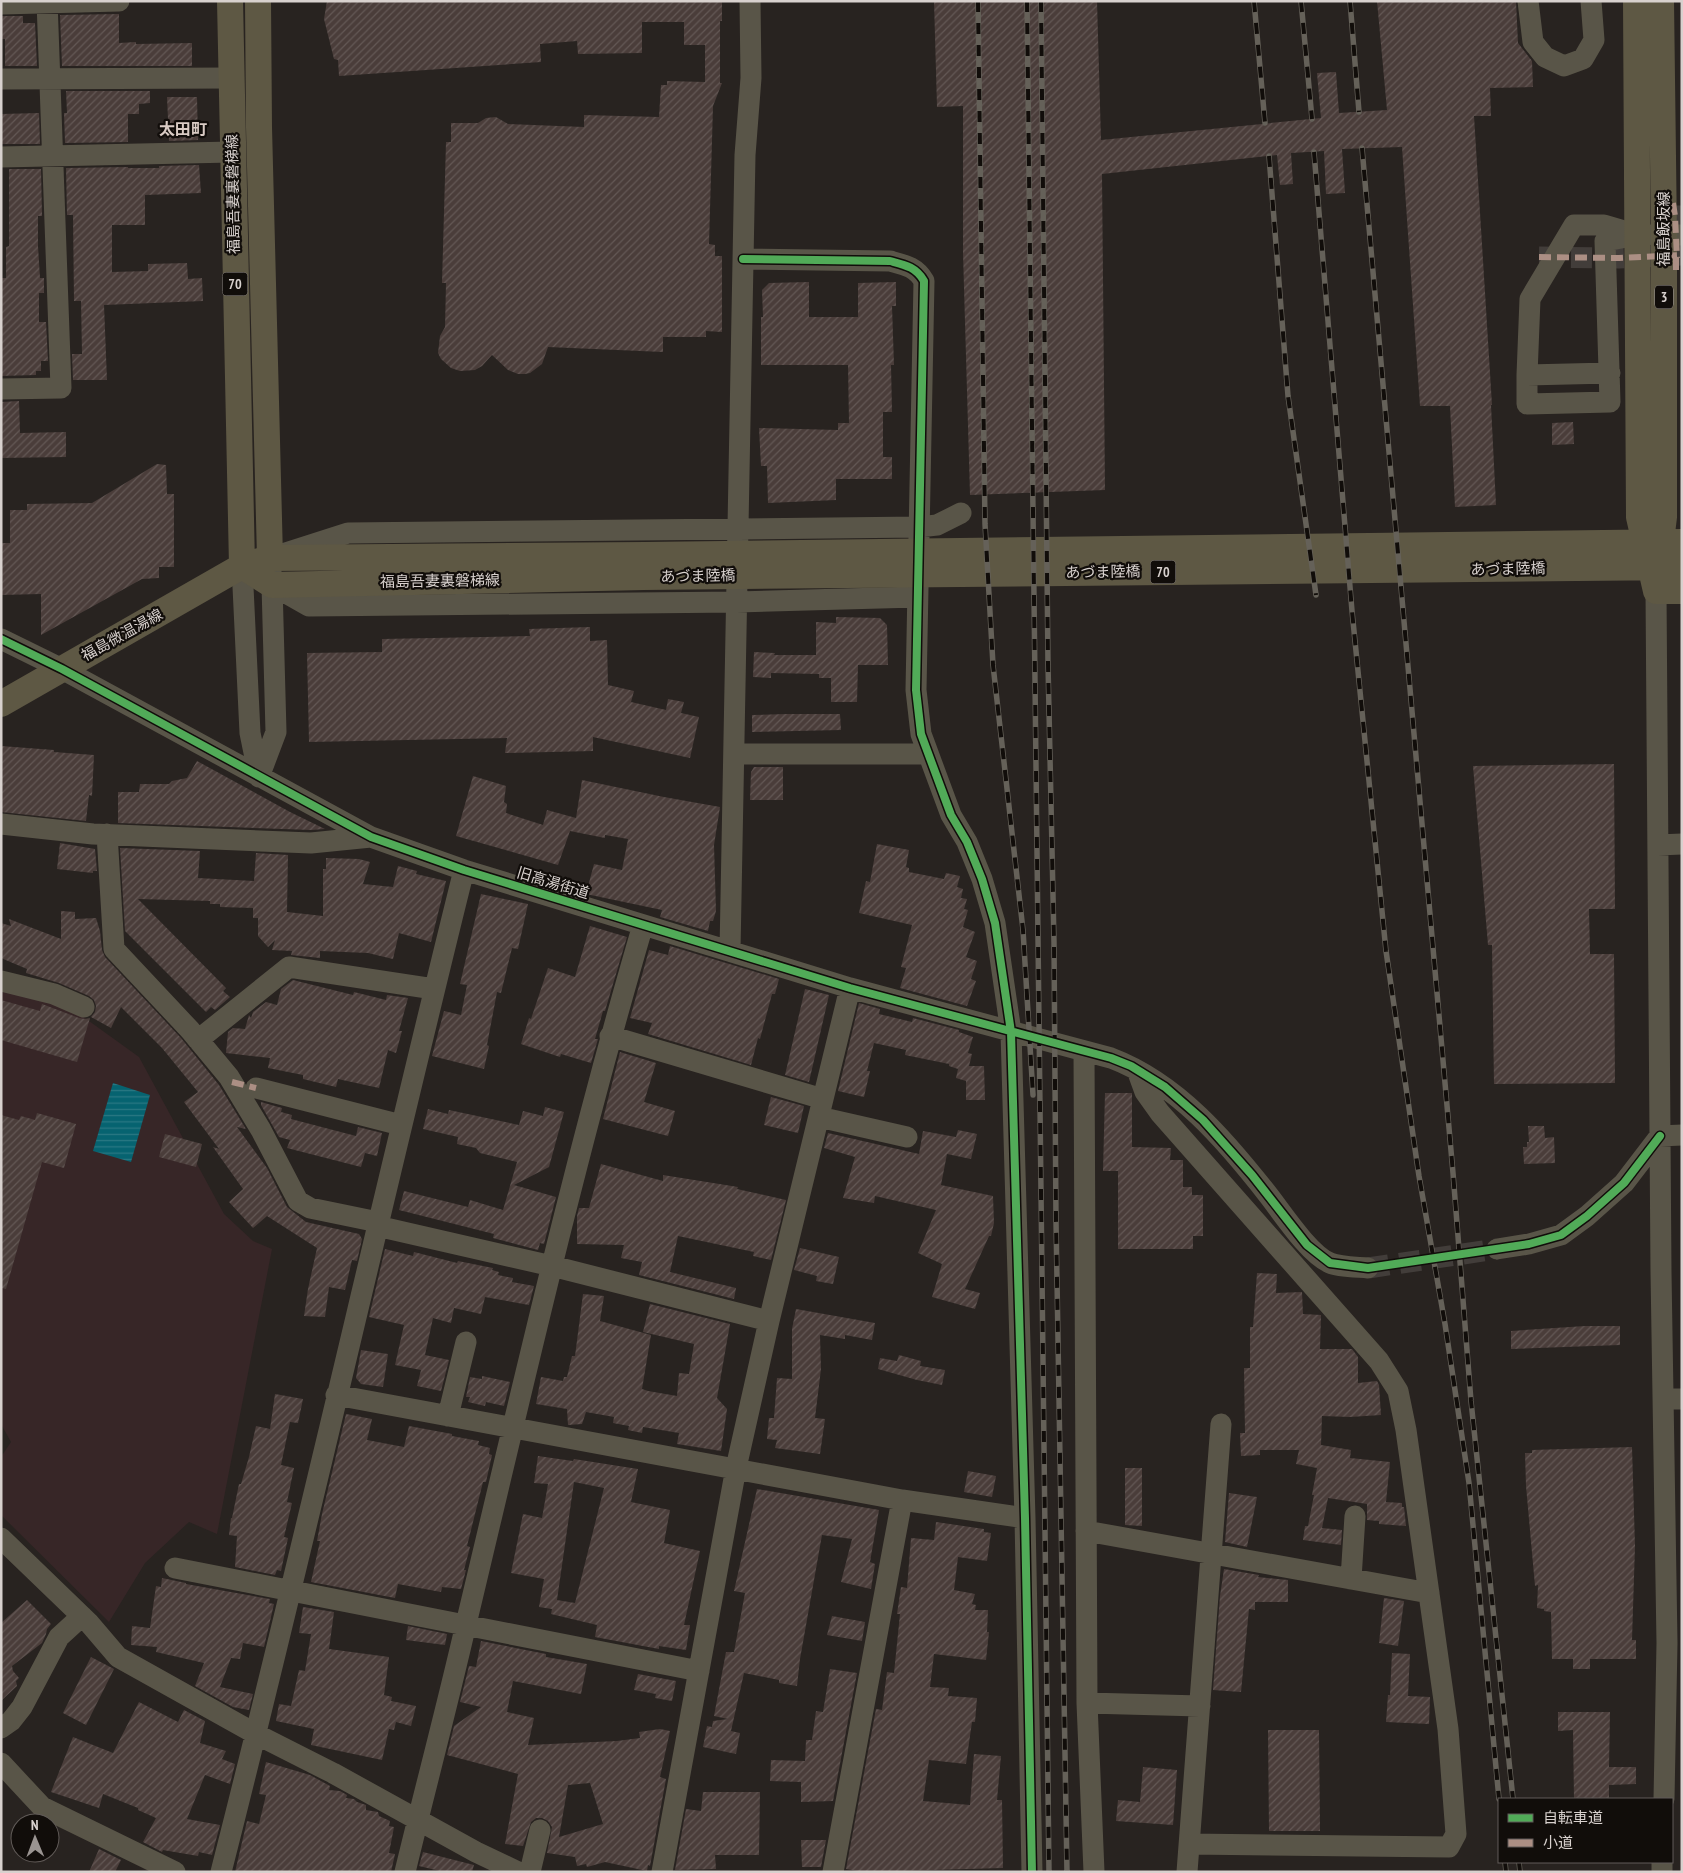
<svg xmlns="http://www.w3.org/2000/svg" width="1683" height="1873" viewBox="0 0 1683 1873" font-family="'PT Sans Narrow','Noto Sans JP',sans-serif">
	<style>
		.education { fill: #372627 }
		.water { fill: url(#water-rules) }
		.building { fill: url(#building-hatch); fill-rule: evenodd }
		.lines { fill: none; stroke-linecap: round; stroke-linejoin: round }
		.minor-tunnel { stroke: #423d3a; stroke-width: 21; stroke-dasharray: 21 11; stroke-linecap: butt }
		.minor { stroke: #595548; stroke-width: 21 }
		.major { stroke: #5e5844; stroke-width: 26 }
		.rail-casing { stroke: #656159; stroke-width: 5.5 }
		.rail { stroke: #110d0a; stroke-width: 4; stroke-dasharray: 11; stroke-linecap: butt }
		.quiet { stroke: #ac8f84; stroke-width: 6; stroke-dasharray: 12 6; stroke-linecap: butt }
		.cycleway-casing { stroke: #110d0a; stroke-width: 11 }
		.cycleway { stroke: #51ab58; stroke-width: 8 }
		.labels { text-anchor: middle; stroke-width: 4.5; stroke-linejoin: round; paint-order: stroke }
		.shield { fill: #110d0a; stroke: #9c9693; stroke-width: 1 }
		.shield-label { font-size: 14px; font-weight: bold; fill: #d8d1ce }
		.street-label { font-size: 15px; fill: #d8d1ce; stroke: #110d0a }
		.neighbourhood-label { font-size: 16px; font-weight: bold; fill: #d9cbc4; stroke: #110d0a }
	</style>
	<defs>
		<pattern id="water-rules" width="6" height="5" patternUnits="userSpaceOnUse" patternTransform="scale(1.25)"><rect width="6" height="5" fill="#066370"/><path d="M0 2.5h6" fill="none" stroke="#2a7883"/></pattern>
		<pattern id="building-hatch" width="6" height="6" patternUnits="userSpaceOnUse" patternTransform="scale(1.25)"><rect width="6" height="6" fill="#4a3d3a"/><path d="M-1 1l2-2M0 6l6-6M5 7l2-2" fill="none" stroke="#635855"/></pattern>
	</defs>
	<rect width="100%" height="100%" fill="#282320"/>
	<path class="education" d="M1 988 71 1008 139 1057 224 1214 253 1241 272 1249 217 1534 189 1522 145 1563 109 1622 1 1515V1457L11 1442 1 1424Z"/>
	<path class="water" d="M113 1083 150 1095 131 1162 93 1151Z"/>
	<path class="building" d="M327 1H722V21H720V83H722L713 106 709 244 715 245V256H722V332L706 331V337H663V352L548 347 542 364 530 373 525 374H518L508 370 492 355 482 366 475 370 460 371 451 368 441 359 438 353 440 336 445 327 446 283H442L446 142H451V123H478L486 118 496 117 508 124 584 127V115L659 117 661 85H667V81L705 82V45H684V22H642V53L578 54 577 41 540 44 541 62 339 76 338 60 334 59 324 19Z
		M934 1H1097L1101 140 1321 118 1317 73 1336 72 1339 113 1387 110 1377 1H1516L1518 43 1532 61 1533 87 1490 88 1491 116H1474L1492 405H1491L1496 505 1455 507 1450 406H1420L1402 147 1342 149 1345 193 1326 194 1324 151 1291 153 1293 184 1280 185 1277 155 1102 174 1105 490 970 495 963 253V106L937 107Z
		M119 14V43L136 42V44L192 43V66H62L60 15Z
		M1 16H23V23H35L37 66H5V39H1Z
		M66 91H150V103L139 104V114H128V142L65 143 64 113H67Z
		M167 97H197L198 140 169 141Z
		M39 113 40 144H1V114Z
		M199 165 201 193 145 195V225H112V272L148 271V264L187 263 188 279 202 278 203 301 104 305 107 380H73L72 354H82L81 301H74L73 215H67L66 168 128 167V168H159V166Z
		M9 169H41L42 216H38V246L40 278H44V293H39V322H46L48 361H41V371H36V375L1 376V278H6V247L9 246Z
		M809 282V317H858V283L896 282V306H892L894 365H891L892 412H883V457H892V479H836V500L768 503 767 466H761L759 428 838 430V423H849L848 365H761V317H763L762 290 769 283Z
		M19 401 20 433 66 432V457L1 458V402Z
		M1573 422 1574 444 1552 445V423Z
		M157 464 166 465 167 494H174V567H159V578L142 579 41 635V594L1 595V543H10V510H27V504L92 503Z
		M836 617 880 618 887 625 888 665H858L857 702H831V678H819V674L771 673V678L753 677 754 652 775 653 774 655H816V622L836 623Z
		M590 627V641L607 640 608 685 634 691 631 702 666 710 668 699 684 702 681 713 699 717 690 758 593 737V751L505 753 507 738 309 742 307 653 382 652V639L530 636 529 629Z
		M786 714H840L841 730 752 732V715Z
		M1 746 54 750V752L94 755 92 796 89 795 86 821 1 812Z
		M197 761 290 812 325 829 311 830 118 823V792H139L140 784H169L172 781 187 778Z
		M1614 764 1615 909H1589L1590 954H1614L1615 1083 1494 1084 1492 945H1488L1473 766Z
		M754 767H783V800H750L751 772Z
		M473 776 506 786 504 802 507 804 506 813 543 825 547 810 576 818 582 780 664 797 720 807 714 845 716 911 713 921H710L708 931 660 917 662 910 586 894 594 864 622 870 628 839 605 835V838L570 831 558 865 456 836Z
		M60 843 95 849 97 871H93V873L57 869Z
		M877 844 909 850 906 867 909 868V872L944 879 946 873 960 876 957 887 963 889 961 898 967 899 964 909 968 910 963 927 975 932 966 957 977 961 971 979 976 981 967 1006 900 988 906 968 901 967 912 925 859 913 866 881 870 882Z
		M120 848 200 851 198 878 254 881 256 853 288 855 287 912 323 916V869H326V858L359 859 370 862 363 884 393 887 398 866 417 871 416 874 446 881 431 942 399 933 393 959 368 953 320 951V958L291 955 292 951 272 950 275 940 268 947 258 936V918H253V908L220 907V904H210V901L138 899 226 988 223 991 230 997 215 1010 211 1007 206 1012 125 931Z
		M481 894 528 904 518 949 512 948 501 993 497 992 487 1045 489 1046 484 1069 432 1056 444 1011 461 1015 467 985 460 984Z
		M61 911 75 912V919L96 918 100 931 102 950 105 957 181 1038 219 1085 246 1129 237 1127 267 1168 287 1207 306 1222 359 1234 362 1239 357 1261 352 1260 345 1290 329 1287 325 1317 304 1316 308 1289 317 1248 267 1216 253 1228 229 1202 243 1189 213 1147 219 1149 184 1102 198 1092 162 1048 121 1007 111 1028 91 1017 95 1012 96 1006 94 1000 89 996 59 983 26 973 27 969 1 958V923L11 926 9 919 61 939Z
		M590 926 627 937 605 1011H603L595 1039H598L591 1063 561 1054 560 1057 521 1044 529 1018 531 1019 548 968 575 977Z
		M670 946 779 979 775 994H772L760 1039 758 1038 751 1065 648 1034 652 1023 630 1018 649 950 668 955Z
		M293 980 353 995 354 992 386 1000 387 995 408 998 399 1031H402L396 1053 388 1050 379 1088 338 1079 336 1087 303 1079V1075L268 1068 270 1058 226 1053 228 1032 233 1028 245 1029 249 1015 251 1018 253 1012 266 1002 277 1005 281 989Z
		M805 989 829 995 809 1082 785 1075Z
		M1 1000 40 1011 42 1004 79 1018 85 1019 90 1018 77 1062 1 1040Z
		M859 1003 880 1009 879 1014 912 1022 913 1018 959 1030V1032L973 1037 968 1053 972 1054 969 1066H984L985 1100H966V1081L956 1078 958 1069 949 1066V1064L905 1055 906 1050 874 1043 867 1071H870L864 1097 838 1091Z
		M620 1052 656 1063 644 1102 675 1111 668 1136 603 1119Z
		M1105 1093H1132V1147L1171 1148 1170 1160H1183V1187H1192V1195H1203V1236H1193V1249H1118V1171H1103Z
		M771 1097 804 1106 798 1133 764 1125Z
		M261 1102 282 1108 281 1112 292 1115 291 1119 356 1136 358 1127 382 1133 377 1156 365 1153 361 1167 287 1148 290 1140 279 1137 261 1105Z
		M545 1107 564 1112 549 1167 514 1185 556 1197 544 1244 540 1243 538 1250 493 1238 494 1234 399 1210 404 1191 468 1207 470 1200 503 1210 517 1162 480 1153 476 1148 457 1144 458 1137 423 1129 428 1109 448 1114 449 1110 519 1125 523 1111 543 1116Z
		M37 1113 76 1124 64 1168 42 1162 6 1289 1 1288V1115L19 1120 21 1116 35 1120Z
		M1528 1126H1544L1545 1138 1554 1137 1555 1163 1524 1164 1523 1147H1527V1142H1529Z
		M958 1130 977 1134 971 1159 947 1154 941 1185 993 1196 994 1223 991 1236H989L965 1289 980 1293 975 1309 932 1297 942 1264 918 1253 936 1210 875 1196 874 1203 843 1198 855 1157 824 1148 828 1133 919 1154 923 1131 956 1137Z
		M165 1134 202 1144 196 1167 159 1157Z
		M601 1164 663 1181V1175L738 1187 737 1189 786 1200 771 1260 753 1256 754 1252 678 1236 670 1272 736 1288 734 1299 639 1275 642 1262 621 1258 624 1245 577 1244V1216L579 1208H589Z
		M800 1248 839 1257 833 1284 816 1281 817 1276 794 1270Z
		M385 1249 413 1256 414 1252 457 1263 458 1261 493 1268 492 1270 499 1272 498 1275 513 1278 512 1282 534 1286 529 1305 485 1297 481 1314 454 1308 451 1323 433 1318 425 1355 449 1360 441 1391 417 1386 421 1370 395 1365 404 1325 369 1317Z
		M1257 1273 1277 1274 1276 1293 1302 1292 1303 1314 1321 1315 1320 1349H1352L1358 1357V1383L1377 1381 1379 1385 1381 1415 1350 1417 1322 1416 1321 1445 1351 1450 1350 1458 1390 1462 1386 1502 1402 1503V1507H1404L1406 1526 1379 1524V1521L1367 1520V1504L1328 1498 1322 1528 1342 1530 1341 1545 1303 1540 1305 1526H1308L1314 1495H1312L1317 1468 1296 1464 1299 1450H1260V1455L1241 1456 1240 1433H1245L1244 1368H1250V1327H1253Z
		M583 1294 604 1296 600 1321 651 1335 642 1389 648 1391 677 1396 679 1373 689 1374 694 1344 643 1332 650 1304 730 1324 717 1398 727 1409 721 1451 677 1444 679 1433 643 1427 642 1433 628 1430 629 1426 613 1423 614 1417 586 1412 582 1424 568 1425 567 1409 536 1404 541 1377 563 1381 564 1377H567L572 1356H575Z
		M796 1309 875 1323 872 1340 845 1335V1339L820 1335 821 1369 815 1418 825 1419 820 1454 775 1448 777 1440 767 1439 769 1418H774L777 1378 792 1379V1329Z
		M1585 1326H1620V1345L1511 1349V1331Z
		M361 1350 388 1354 383 1387 361 1384 356 1378Z
		M899 1355 921 1361 920 1366 945 1370 942 1385 917 1380 878 1369 880 1358 897 1361Z
		M482 1376 510 1382 504 1406 486 1402 485 1406 468 1402 470 1397H466L470 1377 482 1379Z
		M275 1394 303 1399 298 1423 290 1422 281 1465 294 1468 287 1502 292 1503 284 1537 288 1538 281 1571 277 1570 275 1575 235 1567 237 1536 229 1535 231 1518H232L239 1484H241L249 1457 256 1426 270 1429Z
		M346 1414 372 1419 367 1440 404 1447 409 1426 452 1434V1436L479 1441 478 1445 490 1448 489 1454 492 1455 486 1482H483L467 1546 470 1547 464 1570H466L461 1589 442 1587 441 1592 398 1584 395 1598 311 1582 320 1541H317L322 1514Z
		M1632 1447 1635 1546 1632 1640H1636V1659H1590V1669H1573V1659H1552L1551 1612 1544 1611V1609L1537 1608 1538 1585 1535 1586 1526 1486 1525 1453H1532V1450Z
		M538 1456 573 1461 574 1459 638 1469 631 1502 670 1510 664 1543 700 1551 684 1625H690L686 1650 659 1646V1649L595 1637 597 1625 551 1614 552 1609 539 1607 544 1579 511 1573 523 1514 542 1518 548 1484 534 1483ZM574 1482 604 1488 575 1603 557 1600Z
		M1125 1468H1142V1526L1125 1525Z
		M968 1471 996 1476 992 1497 964 1492Z
		M757 1489 879 1510 870 1562 875 1564 871 1589 841 1582 852 1539 822 1535 800 1659 797 1686 779 1683V1680L744 1673 731 1731 740 1733 736 1754 703 1747 707 1726 712 1727 713 1721 728 1719 714 1716 726 1652H734L745 1593 734 1591Z
		M1229 1493 1257 1497 1247 1547 1225 1542Z
		M936 1522 984 1529V1532L991 1533 987 1561 958 1557 954 1590 975 1594 972 1604 976 1605 975 1610H988L987 1632H989L986 1660 934 1654 930 1687 949 1688 948 1696 977 1698 975 1722H972L966 1764 929 1760 923 1801 970 1805 974 1754 1001 1756 997 1800H1002L1003 1868 863 1872 846 1869 876 1709 882 1710 887 1672 894 1673 900 1614H897L901 1587 907 1588 911 1538 934 1540Z
		M1224 1569 1259 1575 1258 1577 1288 1580V1602H1255V1610L1249 1609 1241 1692 1213 1690 1220 1596Z
		M162 1578 186 1583V1584L270 1599 269 1603 274 1604 264 1647 243 1643 240 1659 231 1658 220 1687 253 1694 249 1710 233 1707 195 1686 204 1663 156 1652 157 1647 131 1645 132 1626 150 1628 156 1586 161 1587Z
		M1384 1598 1404 1601 1398 1646 1379 1643Z
		M27 1600 51 1624 47 1629 46 1634 42 1643 12 1666 13 1671 19 1678 16 1681 17 1686 1 1701V1623Z
		M303 1607 334 1612 329 1649 389 1657 384 1695 392 1697 391 1701 416 1706 411 1726 396 1722 394 1730 389 1729 382 1760 311 1745 314 1729 276 1721 279 1704 291 1706 299 1670 305 1671 311 1634 299 1633Z
		M832 1616 865 1622 862 1641 827 1635Z
		M408 1626 447 1634 445 1645 406 1640Z
		M481 1641 546 1654V1657L587 1664 581 1694 513 1681 507 1712 534 1718 528 1745 617 1741 640 1738 639 1732 660 1729 670 1731 660 1777 666 1779 650 1866 648 1865 647 1871 605 1862 587 1867 586 1864 577 1866 575 1857 547 1853 552 1827 548 1821 542 1818H536L531 1822 523 1846 505 1844 518 1774 447 1755 454 1726 481 1707 460 1702 469 1666 476 1667ZM590 1783 603 1824 559 1837 568 1785Z
		M1392 1653 1410 1654 1408 1696 1430 1697 1429 1724 1386 1722 1388 1695H1390Z
		M91 1657 114 1669 86 1725 63 1713Z
		M830 1669 857 1673 833 1801 801 1802V1782L770 1781 771 1760 805 1761 806 1740H812L816 1711 823 1712Z
		M638 1674 676 1681 672 1701 655 1698 656 1694 634 1690Z
		M139 1702 178 1722 184 1710 205 1721 200 1743 226 1751 222 1759 235 1764 230 1784 205 1775 187 1819 220 1825 212 1855 199 1852 198 1856 163 1850 162 1852 143 1842 156 1818 138 1810V1808L103 1794 99 1808 51 1792 73 1737 113 1753Z
		M1558 1712H1610L1609 1767H1636V1784L1609 1785V1799H1574L1573 1730 1558 1731Z
		M1268 1730H1319L1320 1831H1269Z
		M266 1762 310 1775 330 1786 329 1790 340 1791 347 1795 346 1798 354 1799 357 1802 366 1805V1810L378 1812 379 1816 390 1821 389 1826 394 1827 389 1853 395 1854 391 1872H235L247 1821 259 1824 266 1795 259 1794Z
		M1143 1767 1177 1770 1173 1825 1116 1821 1118 1800 1140 1802Z
		M703 1792H760L759 1855H715L716 1869 675 1870 686 1809 701 1811Z
		M801 1840H826L821 1867H802Z
		M99 1849 121 1860 115 1872H89Z
		M423 1852 474 1865 472 1872H444L419 1866Z"/>
	<g class="lines">
		<path class="minor-tunnel" d="M1675 216H1682
			M1539 257 1619 258 1682 255
			M1368 1268 1497 1249"/>
		<path class="minor" d="M1528 1 1533 42 1545 57 1564 66 1583 59 1594 40 1591 1
			M1 4 119 1
			M1 79 230 78
			M1 157 232 152
			M1638 235 1604 225H1574L1530 299 1527 375V404L1610 402 1605 241 1638 235H1682
			M743 259 890 261C905 265 916 267 924 281L916 690 921 734 951 815 967 842 982 879 995 923 1011 1032 1025 1518 1032 1872
			M1527 375 1610 373
			M1 389 61 388 47 1
			M242 566 250 733 259 777
			M272 585 309 606 737 602 917 597
			M1656 591 1661 1272 1667 1643 1664 1799
			M1 639 62 669 371 837 464 870 850 988 1111 1058C1177 1083 1226 1141 1269 1196 1283 1214 1309 1254 1330 1263 1339 1267 1357 1267 1368 1268
			M734 754H928
			M259 777 276 732 272 585 270 558 348 533 919 527 937 525 961 513
			M1 824 93 834 311 843 371 837
			M107 834 114 949 190 1030 229 1077 261 1130 298 1201 310 1208 378 1222
			M1658 845 1682 844
			M730 951 745 155 751 78 750 1
			M1 981 54 994 84 1007
			M610 1036 823 1099
			M198 1040 289 967 434 989
			M1084 1051 1087 1703 1094 1872
			M1137 1070 1145 1092 1160 1113 1379 1361 1398 1391 1406 1430 1448 1729 1456 1834 1449 1847 1189 1844
			M256 1088 401 1125
			M819 1117 907 1137
			M1660 1136 1682 1135
			M377 1226 552 1266 769 1321
			M1497 1249 1529 1244 1561 1235 1587 1216 1624 1183 1660 1136
			M336 1395 902 1500 1025 1518
			M1663 1399H1682
			M448 1416 466 1342
			M1086 1531 1429 1593
			M1 1538 89 1623 118 1657 256 1734 333 1773 476 1852 518 1872
			M175 1568 699 1671
			M1351 1579 1355 1516
			M1087 1703 1200 1706
			M1 1728 11 1721 22 1707 59 1637 82 1616
			M1 1763 42 1807 175 1872
			M221 1872C306 1539 381 1203 464 870
			M405 1872C425 1789 447 1707 466 1624 522 1390 575 1156 643 925
			M530 1872 540 1830
			M662 1872 736 1468 769 1321 850 988
			M833 1872 902 1500
			M1187 1872 1221 1424
			M1662 1872V1862"/>
		<path class="major" d="M230 1 242 566
			M258 1 259 127 270 558
			M1636 1 1639 517 1656 591
			M1659 558 1664 517V235L1661 1
			M242 566 272 585 644 577 1682 567
			M1656 591H1682
			M1 704 242 566 270 558 645 555 1682 542"/>
		<g class="rail-casing">
			<path id="rail" d="M978 1 985 524 993 665 1023 930 1033 1095
				M1027 1 1049 1872
				M1041 1 1048 664 1054 942 1056 1221 1067 1872
				M1254 1 1265 123
				M1301 1 1312 119
				M1350 1 1359 112
				M1362 148 1453 1173 1471 1401 1513 1799
				M1314 152 1352 611 1386 951 1419 1176 1445 1324 1469 1483 1499 1799
				M1269 156 1288 396 1316 595
				M1505 1862 1506 1872
				M1519 1862 1520 1872"/>
		</g>
		<use href="#rail" class="rail"/>
		<path class="quiet" d="M1673 203 1675 216 1677 258
			M1539 257 1619 258 1682 255
			M1676 258V270
			M232 1082 256 1088"/>
		<g class="cycleway-casing">
			<path id="cycleway" d="M743 259 890 261C905 265 916 267 924 281L916 690 921 734 951 815 967 842 982 879 995 923 1011 1032 1025 1518 1032 1872
				M1 639 62 669 371 837 464 870 850 988 1111 1058 1131 1066 1165 1087 1203 1120 1252 1175 1307 1245 1330 1263 1368 1268 1529 1244 1561 1235 1587 1216 1624 1183 1660 1136"/>
		</g>
		<use href="#cycleway" class="cycleway"/>
	</g>
	<g class="labels">
		<g class="shield">
			<rect x="222.5" y="272.5" width="25" height="23" rx="4"/>
			<rect x="1655" y="285.5" width="18" height="23" rx="4"/>
			<rect x="1150.5" y="560.5" width="25" height="23" rx="4"/>
		</g>
		<g class="shield-label">
			<text x="235" y="289">70</text>
			<text x="1664" y="302">3</text>
			<text x="1163" y="577">70</text>
		</g>
		<g class="street-label">
			<text transform="translate(233 194) rotate(-91)" y="5">福島吾妻裏磐梯線</text>
			<text transform="translate(1664 229) rotate(-90)" y="5">福島飯坂線</text>
			<text transform="translate(1508 569) rotate(-1)" y="5">あづま陸橋</text>
			<text transform="translate(1103 572) rotate(-1)" y="5">あづま陸橋</text>
			<text transform="translate(698 576) rotate(-1)" y="5">あづま陸橋</text>
			<text transform="translate(440 581) rotate(-1)" y="5">福島吾妻裏磐梯線</text>
			<text transform="translate(122 635) rotate(-29)" y="5">福島微温湯線</text>
			<text transform="translate(553 883) rotate(17)" y="5">旧高湯街道</text>
		</g>
		<g class="neighbourhood-label">
			<text x="183" y="135">太田町</text>
		</g>
	</g>
	<rect width="1683" height="1873" fill="none" stroke="#d8d1ce" stroke-width="5"/>
	<rect x="1498" y="1798" width="175" height="65" fill="#110d0a" stroke="#615b58"/>
	<rect x="1508" y="1814" width="25" height="8" fill="#51ab58" stroke="#615b58"/>
	<text x="1543" y="1823" font-size="15" fill="#d8d1ce">自転車道</text>
	<rect x="1508" y="1839" width="25" height="8" fill="#ac8f84" stroke="#615b58"/>
	<text x="1543" y="1848" font-size="15" fill="#d8d1ce">小道</text>
	<g transform="translate(35 1838) rotate(359)"><circle r="24" fill="#110d0a" stroke="#615b58"/>
	<path d="M0-4L9 19L0 12L-9 19Z" fill="#9a9491"/>
	<text y="-8" font-size="14" font-weight="bold" text-anchor="middle" fill="#d8d1ce">N</text>
	</g>
</svg>
